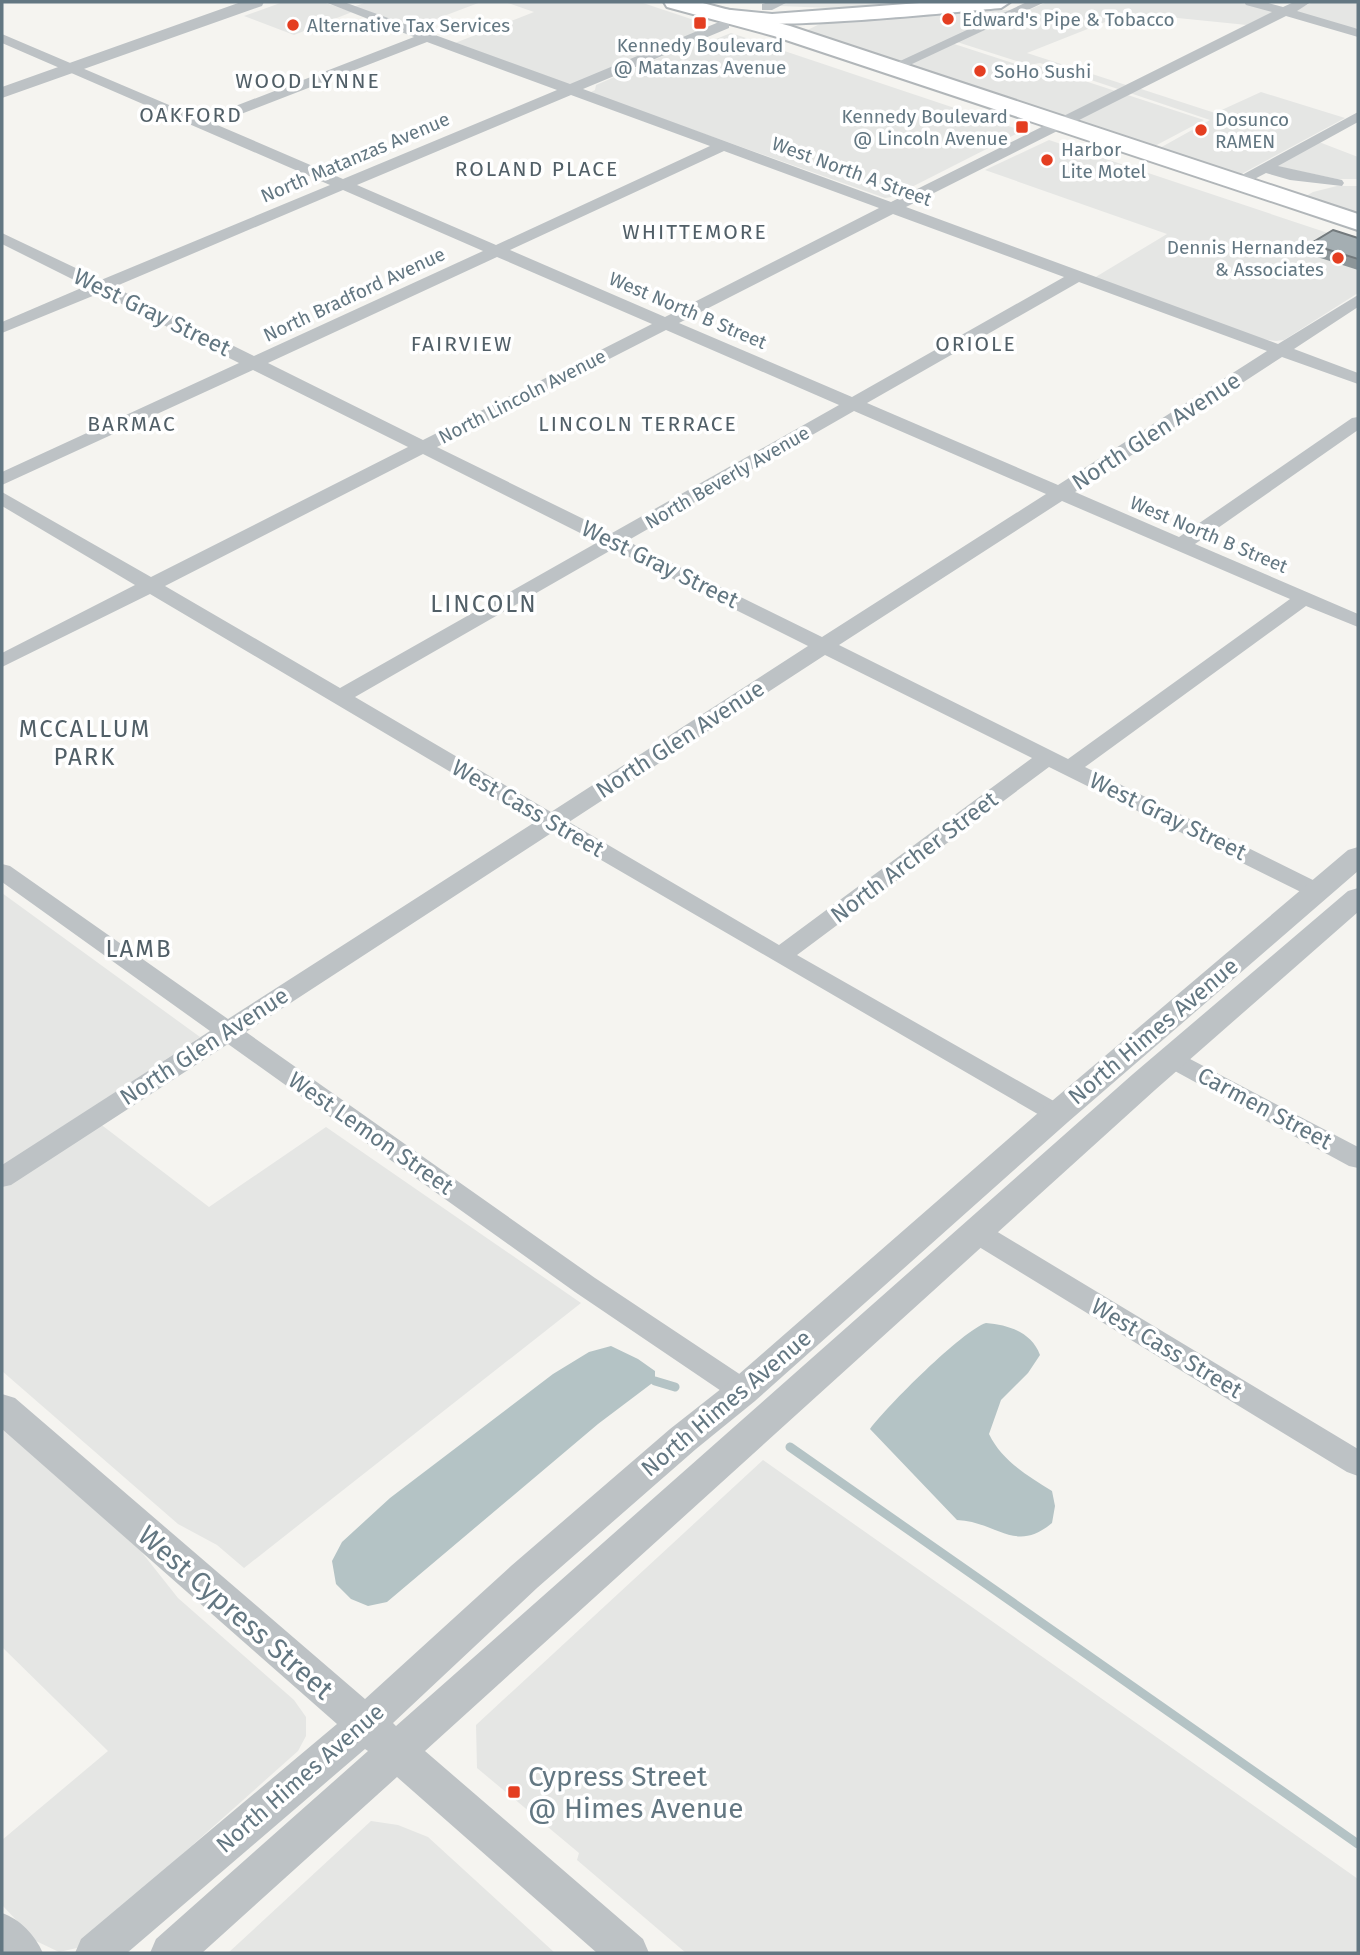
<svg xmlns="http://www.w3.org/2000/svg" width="1360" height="1955" viewBox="0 0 1360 1955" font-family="'Fira Sans',sans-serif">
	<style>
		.built { fill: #e5e6e4 }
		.water { fill: #b4c3c5 }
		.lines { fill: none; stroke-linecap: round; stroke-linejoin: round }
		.stream { stroke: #b4c3c5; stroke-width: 9 }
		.secondary-casing { stroke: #b2b8bc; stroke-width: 4 }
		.primary-casing { stroke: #b1b6b9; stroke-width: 4 }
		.minor { fill: #bdc2c5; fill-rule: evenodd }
		.tertiary { fill: #bdc2c5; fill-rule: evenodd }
		.secondary { fill: #fff; fill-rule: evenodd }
		.primary { fill: #fff; fill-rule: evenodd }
		.wall { fill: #8d9699 }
		.building { fill: #a4aeb2; stroke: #737a7d; stroke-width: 2 }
		.poi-dot { fill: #e43e21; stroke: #fff; stroke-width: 2.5 }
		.labels { text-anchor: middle; stroke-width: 7; stroke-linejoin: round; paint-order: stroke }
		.far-poi-label { font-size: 19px; fill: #637782; stroke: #fff; text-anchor: start }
		.far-street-label { font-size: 19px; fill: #637782; stroke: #fff }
		.far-neighbourhood-label { font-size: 21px; letter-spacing: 2px; fill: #515f67; stroke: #fff }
		.street-label { font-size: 23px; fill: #637782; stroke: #fff }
		.neighbourhood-label { font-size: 24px; letter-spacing: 2px; fill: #515f67; stroke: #fff }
		.near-street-label { font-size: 28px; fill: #637782; stroke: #fff }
		.near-poi-label { font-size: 28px; fill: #637782; stroke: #fff; text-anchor: start }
	</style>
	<rect width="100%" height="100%" fill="#f5f4f0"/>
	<path class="built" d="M283 2H323L352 12 294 35 244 16Z
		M367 2H481L412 28 353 7Z
		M505 2H640L700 22 705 28 578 84H568L455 43 534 12Z
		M789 2H963L856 9 780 6Z
		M1047 2H1240L1274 12 1247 25 1128 13 1027 53 1126 85 1118 89 1040 63 1029 65 957 42Z
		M1313 2H1358V27L1354 29 1294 11Z
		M992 10H1012L945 41 1028 68 1036 65 1204 120 1153 147 983 89 979 90 803 32 820 24Z
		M731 33 1020 130V132L892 197 885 198 589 93 595 90 596 85 693 43 711 41Z
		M1138 88 1215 113 1261 92 1345 118 1236 177 1158 149 1210 120 1130 93Z
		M1049 140 1358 243V293L1284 340 1276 341 1261 339 1094 278 1167 234 985 170Z
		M1319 142 1358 157V179H1337L1275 166Z
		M1337 186H1358V218L1301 199 1313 192Z
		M2 893 200 1037 2 1166Z
		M99 1123 209 1207 326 1127 581 1303 244 1568 217 1545 178 1524 2 1371V1187Z
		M2 1428 140 1550 178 1598 294 1700 306 1717V1736L298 1751 77 1948 59 1952 36 1941 2 1905V1840L108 1751 2 1647Z
		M763 1460 1358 1879V1953H686L577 1860 579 1853 477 1768 476 1725Z
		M371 1821 398 1825 428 1837 555 1953H228Z"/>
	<path class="water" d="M986 1323C1010 1325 1032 1333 1040 1355L1028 1373 1001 1400 989 1434C1002 1461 1027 1475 1052 1491L1055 1506 1052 1523C1015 1554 998 1522 957 1520L870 1429C886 1407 963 1330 986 1323Z
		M611 1346 638 1359 655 1371V1381L598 1424 387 1602 368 1606 351 1599 336 1584 332 1561 342 1542 390 1498 553 1374 589 1352Z"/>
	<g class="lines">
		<path class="stream" d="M655 1381 675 1387
			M790 1447 1358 1844"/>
		<g class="secondary-casing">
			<path id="secondary" d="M933 2H1010L1001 8C961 11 729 37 712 15L721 9 772 14Z"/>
		</g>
		<g class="primary-casing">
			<path id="primary" d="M664 2H699L790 26 1358 214V230L774 36 667 7Z"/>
		</g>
		<path class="minor" d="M325 2H344L570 84 719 22H729V28L583 89 891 202 1272 12 1246 5 1244 2H1265L1283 7 1294 2H1311L1297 11 1358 29V37L1286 16 906 207 1278 344 1358 295V307L1294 349 1358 373V384L1282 357 1075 492 1179 537 1352 418 1358 417V430L1195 544 1358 614V627L1306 606 1085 767 1325 886 1329 891 1325 896 1317 898 1309 896 1049 767 797 955 1066 1108 1070 1114 1066 1120 1057 1123 1048 1120 553 832 246 1032 595 1278 753 1383 758 1391 753 1399 743 1402 733 1399 575 1292 228 1044 11 1185 2 1187V1165L210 1031 2 882V864L10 866 228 1019 535 822 150 594 2 667V653L135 585 2 506V492L151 577 408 447 253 370 2 485V472L239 363 100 293 2 333V322L86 286 2 244V233L101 280 330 185 2 43V34L202 119 414 37ZM427 42 557 90 343 179 215 124ZM571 95 710 146 496 245 357 185ZM724 151 879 208 665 317 510 250ZM343 190 483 251 254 356 114 287ZM893 214 1064 277 852 397 679 323ZM497 257 652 324 423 440 268 363ZM1079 282 1267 351 1058 485 867 403ZM666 330 839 405 612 533 437 447ZM854 411 1046 494 822 637 627 541ZM423 454 598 542 340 688 165 586ZM1062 501 1290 599 1068 759 839 645ZM613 549 808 646 551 812 355 697ZM825 655 1032 758 779 945 569 822Z
			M769 2H788L772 10H762V4Z
			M1027 2H1045L897 71H887L885 68Z
			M1358 112V122L1278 166 1342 180 1344 183 1342 186 1290 180 1266 173 1243 185H1231L1229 182Z
			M1171 1049 1358 1147V1168L1349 1166 1162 1064 1158 1058 1162 1052Z
			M976 1222 986 1225 1358 1449V1476L1347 1472 966 1239 962 1232 966 1225Z
			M2 1913C20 1919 35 1935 43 1953H2Z"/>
		<path class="tertiary" d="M241 2H264L262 6 2 98V87Z
			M1358 847V871L1068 1122 755 1401 696 1449 537 1588 393 1723 396 1726 1133 1074 1348 891 1358 888V912L1155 1090 425 1751 643 1939 649 1953H597L397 1777 202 1953H150L156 1939 368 1751 365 1749 127 1953H75L81 1939 337 1724 2 1429V1394L15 1398 365 1699 511 1566 670 1429 731 1381 1046 1106 1348 850Z"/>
		<use href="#secondary" class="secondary"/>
		<use href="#primary" class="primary"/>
	</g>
	<path class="wall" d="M1358 238V270L1308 254 1310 244Z"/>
	<path class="building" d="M1333 230 1358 238V259L1310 244Z"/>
	<g class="poi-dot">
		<circle cx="948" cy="19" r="7"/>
		<rect x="693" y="16" width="14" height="14" rx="3.5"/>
		<circle cx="293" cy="25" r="7"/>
		<circle cx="980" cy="71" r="7"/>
		<rect x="1015" y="120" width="14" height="14" rx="3.5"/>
		<circle cx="1201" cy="130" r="7"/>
		<circle cx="1047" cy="160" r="7"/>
		<circle cx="1338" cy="258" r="7"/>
		<rect x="507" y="1785" width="14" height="14" rx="3.5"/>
	</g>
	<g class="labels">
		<g class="far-poi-label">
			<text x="962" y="26">Edward's Pipe &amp; Tobacco</text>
			<text x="307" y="32">Alternative Tax Services</text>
			<text x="700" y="52" text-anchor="middle">Kennedy Boulevard<tspan x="700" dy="22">@ Matanzas Avenue</tspan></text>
			<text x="994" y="78">SoHo Sushi</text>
			<text x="1008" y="123" text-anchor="end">Kennedy Boulevard<tspan x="1008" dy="22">@ Lincoln Avenue</tspan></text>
			<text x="1215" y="126">Dosunco<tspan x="1215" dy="22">RAMEN</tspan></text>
			<text x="1061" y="156">Harbor<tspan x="1061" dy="22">Lite Motel</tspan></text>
			<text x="1324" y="254" text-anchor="end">Dennis Hernandez<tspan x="1324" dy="22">&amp; Associates</tspan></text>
		</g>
		<g class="far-street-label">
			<text transform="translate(355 157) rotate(-23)" y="7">North Matanzas Avenue</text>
			<text transform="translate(852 171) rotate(20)" y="7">West North A Street</text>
			<text transform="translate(354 294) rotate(-25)" y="7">North Bradford Avenue</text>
			<text transform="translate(688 310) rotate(23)" y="7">West North B Street</text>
			<text transform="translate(522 396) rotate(-27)" y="7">North Lincoln Avenue</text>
			<text transform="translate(727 477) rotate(-30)" y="7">North Beverly Avenue</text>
			<text transform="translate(1209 534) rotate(23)" y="7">West North B Street</text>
		</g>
		<g class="far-neighbourhood-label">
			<text x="308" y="88">WOOD LYNNE</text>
			<text x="191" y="122">OAKFORD</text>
			<text x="537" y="176">ROLAND PLACE</text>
			<text x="695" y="239">WHITTEMORE</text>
			<text x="462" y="351">FAIRVIEW</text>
			<text x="976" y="351">ORIOLE</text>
			<text x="132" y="431">BARMAC</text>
			<text x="638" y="431">LINCOLN TERRACE</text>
		</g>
		<g class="street-label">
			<text transform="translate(152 312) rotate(26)" y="8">West Gray Street</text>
			<text transform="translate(1156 431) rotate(-33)" y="8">North Glen Avenue</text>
			<text transform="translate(660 564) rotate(26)" y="8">West Gray Street</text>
			<text transform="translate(680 739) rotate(-33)" y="8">North Glen Avenue</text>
			<text transform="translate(528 808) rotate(30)" y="8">West Cass Street</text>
			<text transform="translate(1168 816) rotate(26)" y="8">West Gray Street</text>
			<text transform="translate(914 857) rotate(-37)" y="8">North Archer Street</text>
			<text transform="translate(1153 1031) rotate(-40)" y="8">North Himes Avenue</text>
			<text transform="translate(204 1046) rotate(-33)" y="8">North Glen Avenue</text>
			<text transform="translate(1265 1108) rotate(28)" y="8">Carmen Street</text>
			<text transform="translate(371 1133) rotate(35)" y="8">West Lemon Street</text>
			<text transform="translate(1167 1348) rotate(31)" y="8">West Cass Street</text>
			<text transform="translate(726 1403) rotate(-40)" y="8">North Himes Avenue</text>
			<text transform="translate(300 1778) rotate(-41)" y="8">North Himes Avenue</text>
		</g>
		<g class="neighbourhood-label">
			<text x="484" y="612">LINCOLN</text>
			<text x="85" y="737">MCCALLUM<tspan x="85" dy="28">PARK</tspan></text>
			<text x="139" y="957">LAMB</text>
		</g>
		<g class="near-street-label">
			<text transform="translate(236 1612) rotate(41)" y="10">West Cypress Street</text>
		</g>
		<g class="near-poi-label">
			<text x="528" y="1786">Cypress Street<tspan x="528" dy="32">@ Himes Avenue</tspan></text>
		</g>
	</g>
	<rect width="1360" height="1955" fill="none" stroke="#637782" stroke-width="7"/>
</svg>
